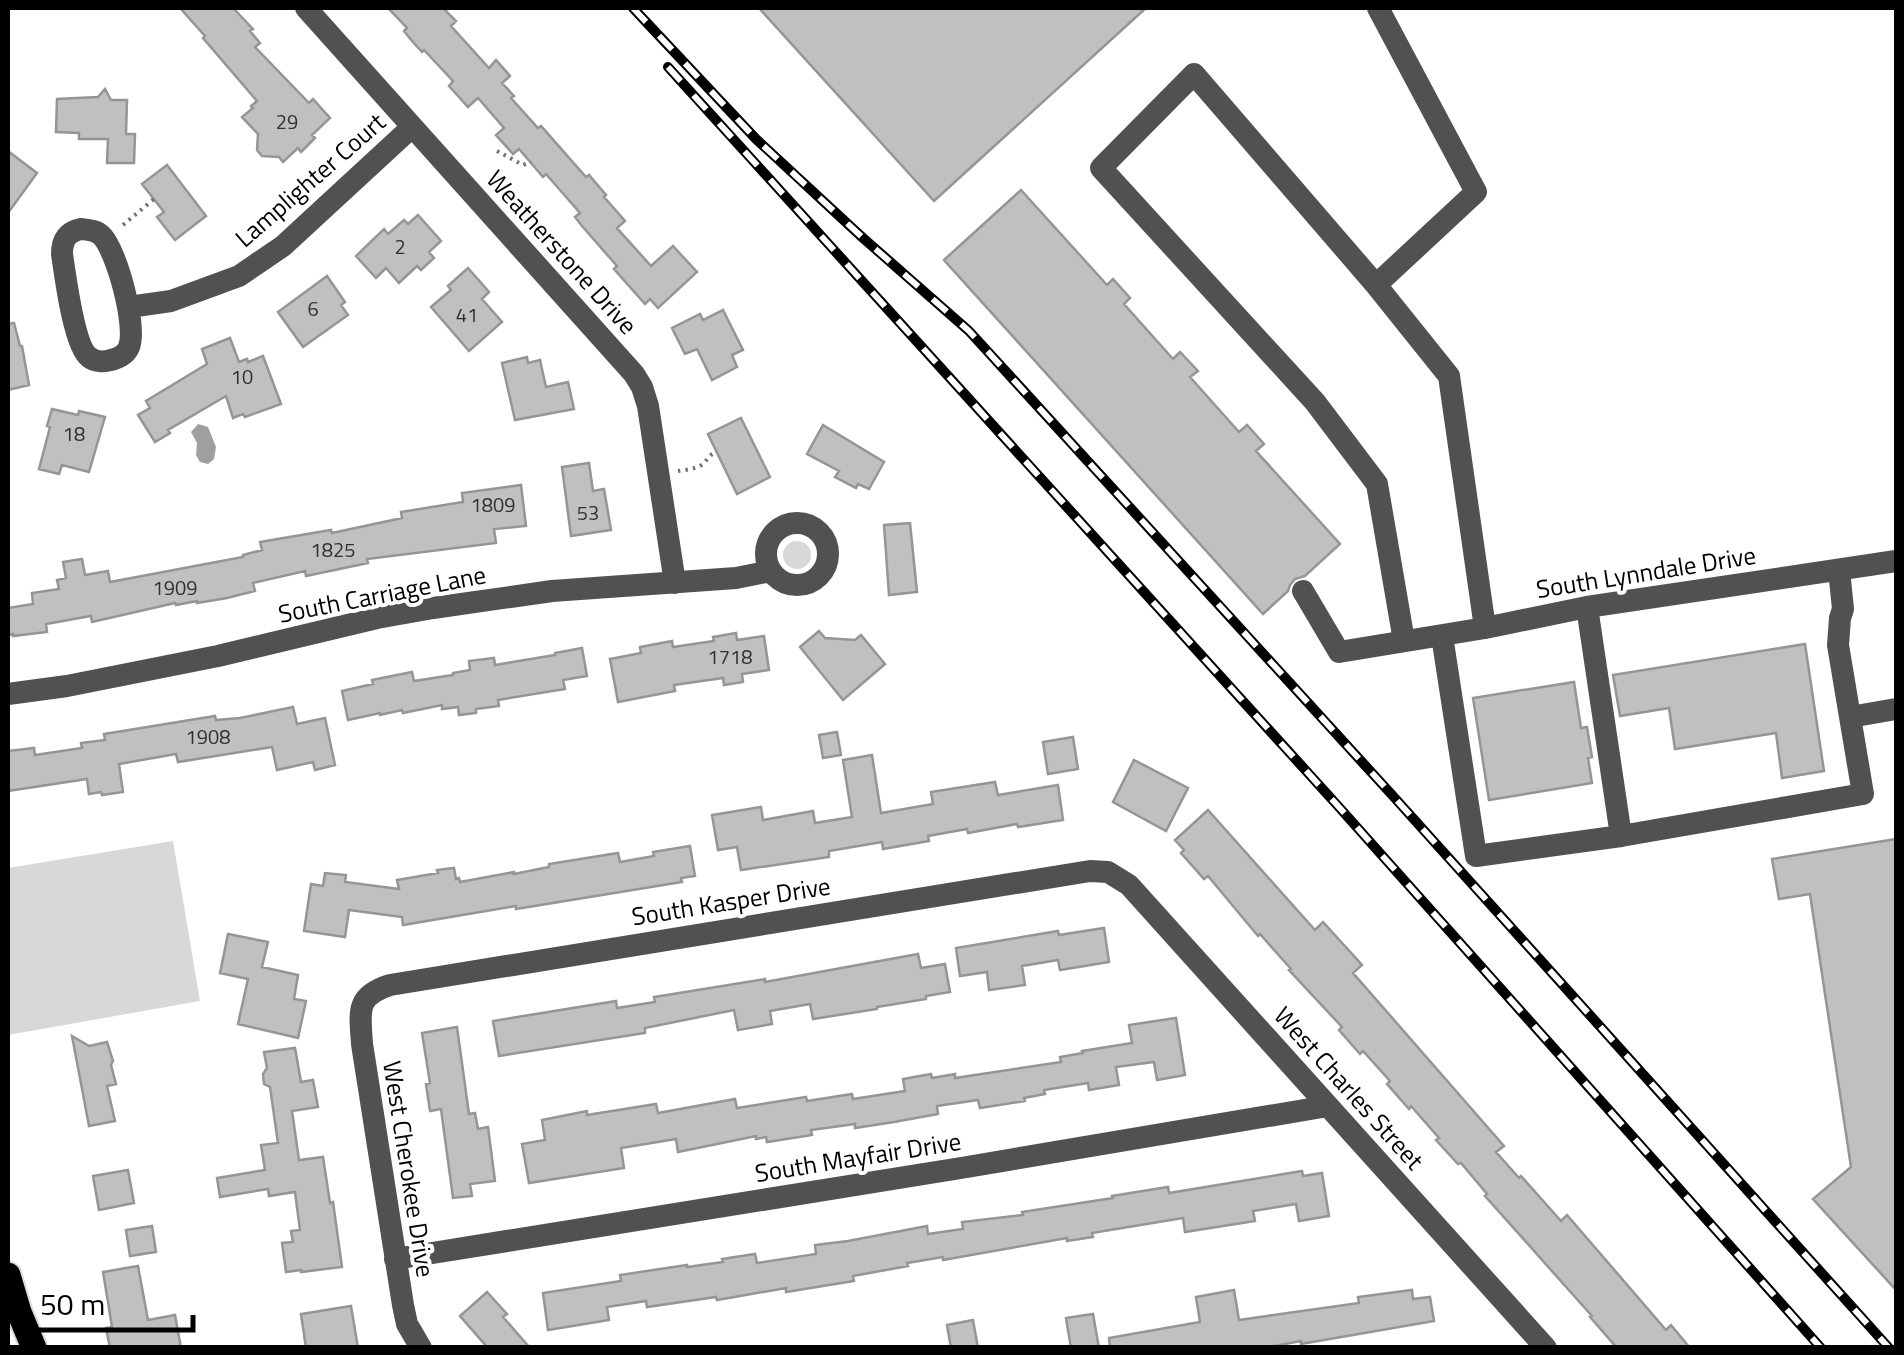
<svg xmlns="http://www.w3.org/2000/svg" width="1904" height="1355" viewBox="0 0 1904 1355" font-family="'Titillium Web',sans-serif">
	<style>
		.green { fill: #d8d8d8 }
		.water { fill: #9f9f9f }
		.building { fill: #c0c0c0; stroke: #959595; stroke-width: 2.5 }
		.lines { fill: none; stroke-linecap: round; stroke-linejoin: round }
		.major-casing { stroke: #dbdbdb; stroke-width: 29 }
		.path { stroke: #737373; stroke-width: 4; stroke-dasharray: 2.5 5; stroke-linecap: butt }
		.minor { stroke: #515151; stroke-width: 22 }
		.major { stroke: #000; stroke-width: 25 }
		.rail-casing { stroke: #000; stroke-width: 10 }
		.rail { stroke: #fff; stroke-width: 6; stroke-dasharray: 19; stroke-linecap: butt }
		.labels { text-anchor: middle; stroke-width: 8; stroke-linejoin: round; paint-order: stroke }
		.number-label { font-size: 20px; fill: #303030 }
		.street-label { font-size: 25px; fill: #000; stroke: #fff }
	</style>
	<rect width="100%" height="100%" fill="#fff"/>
	<path class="green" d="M783 555a14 14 0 1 1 28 0a14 14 0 1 1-28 0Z
		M173 841 200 1001 8 1035V868Z"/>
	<path class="water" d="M198 424 208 427 216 447 214 459 208 464 200 462 196 455 197 443 191 432Z"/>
	<path class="building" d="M180 8H233L253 29 250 31 260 43 255 47 309 103 313 99 330 118 312 135 315 138 301 152 298 148 283 162 279 157 262 156 257 150 258 134 242 117 253 108 251 106 257 101 203 38 205 36Z
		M388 8H443L456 21 451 26 489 68 496 60 510 76 502 83 514 96 511 98 538 128 541 126 586 177 589 175 606 195 604 197 625 221 617 228 651 266 673 246 697 272 658 308 650 299 645 304 614 269 617 266 582 226 575 217 580 213 546 174 543 177 519 149 513 154 496 135 504 128 478 98 468 107 449 86 453 81 424 50 422 52 412 41 404 31 407 28Z
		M759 8H1146L934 201Z
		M105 89 111 100H127L126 134H135L134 163H107L108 139H79V133L56 132 57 99 98 97Z
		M8 151 37 173 8 213Z
		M167 165 206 216 175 240 157 217 164 212 142 184Z
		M1021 190 1107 285 1113 279 1130 298 1124 304 1173 359 1180 352 1198 371 1190 377 1239 432 1247 425 1264 444 1256 451 1340 544 1305 576 1295 579 1290 585 1288 591 1263 614 944 260Z
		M418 215 441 241 429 252 434 258 421 270 417 266 399 283 386 268 376 278 356 256 384 229 388 234 404 220 408 224Z
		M468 268 489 292 482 299 502 322 469 351 431 307 451 290 448 286Z
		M327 276 345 302 341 305 348 315 303 347 278 312Z
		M723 310 743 350 732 355 737 367 712 380 697 349 685 354 672 328 700 314 703 320Z
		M14 323 20 346H22L29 385 8 390V324Z
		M230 338 239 362 247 359 248 362 263 356 281 404 245 417 243 414 233 418 226 396 168 430 170 433 155 442 138 415 150 408 146 401 207 364 202 349Z
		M527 357 528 363 540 360 546 387 568 382 574 409 515 420 502 363Z
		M52 409 78 415 79 411 105 417 89 472 62 465 59 474 39 469 50 427 47 426Z
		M741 418 770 477 737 494 708 434Z
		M823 425 884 462 869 489 858 484 856 488 835 477 839 471 807 454Z
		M589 463 593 491 604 489 611 530 571 536 562 467Z
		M521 485 526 526 494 529 496 543 367 559 368 563 306 576 305 571 253 583 255 591 227 598 197 603V601L176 605 175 603 92 622 91 616 46 624 47 632 13 636V634L8 635V608L33 604 32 593 59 589 57 580 66 578 63 562 82 559 85 575 108 571 110 582 243 557V555L262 550 260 542 331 530 332 533 402 518 401 512 463 502 462 493Z
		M910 523 917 592 889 595 884 525Z
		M819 631 825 638 855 640 861 635 885 664 843 700 800 647Z
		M736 633 737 640 764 636 769 670 742 674 743 682 724 685 723 678 674 685 675 691 618 702 610 659 641 653 640 647 672 641 673 647 714 641 713 637Z
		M1805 644 1824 771 1782 778 1776 733 1675 749 1669 708 1620 716 1613 675Z
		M582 648 587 676 563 680 565 689 498 700 499 706 476 709V713L459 715 458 707 442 709V705L403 713 402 710 380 715V713L348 720 342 691 373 684 372 680 412 672 414 681 453 675V673L470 670 469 661 494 658 495 665 555 655V653Z
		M1574 682 1581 728 1587 727 1592 757 1588 758 1592 783 1489 800 1473 698Z
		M293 707 297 724 325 718 335 765 315 770 313 762 277 770 272 747 178 762 176 754 119 764 123 792 102 795 101 792 89 794 87 779 8 791V751L34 748 35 755 82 748 81 743 105 740 104 734 215 716 216 720 240 718Z
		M837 732 841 755 823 758 819 735Z
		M1073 737 1078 769 1048 774 1043 742Z
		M872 755 881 813 933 804 931 792 995 782 998 795 1058 785 1063 820 1018 827 1017 824 968 833 967 829 928 836 929 841 883 849 882 842 829 851V857L741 870 737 847 718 850 712 815 761 807 763 820 813 811 815 823 852 817 843 760Z
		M1134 760 1188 788 1166 831 1113 802Z
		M1208 810 1315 930 1323 922 1362 965 1353 973 1504 1146 1496 1152 1519 1178 1521 1176 1561 1221 1567 1215 1666 1330 1671 1325 1690 1348H1617L1590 1317 1592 1316 1485 1196 1487 1194 1461 1163 1458 1164 1436 1140 1439 1138 1411 1106 1409 1109 1387 1084 1390 1081 1363 1051 1360 1054 1339 1030 1342 1027 1289 970 1291 969 1260 934 1258 936 1208 876 1204 879 1181 853 1184 850 1175 840Z
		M1896 839V1290L1813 1199 1851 1167 1810 894 1779 899 1772 859Z
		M690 846 695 876 681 878 682 882 516 909V906L403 925 402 917 349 910 345 937 304 931 311 884 323 886 325 873 346 875 345 882 399 889 397 880 438 873 437 870 454 868 456 879 459 878 460 882 514 872V874L549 867V864L618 853 620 862 654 856 653 852Z
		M1104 928 1109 962 1060 970 1058 960 1022 966 1025 985 989 990 987 972 960 976 956 948 1058 931 1059 935Z
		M228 934 268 942 262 967 298 975 294 999 306 1001 298 1038 238 1024 248 979 220 973Z
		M918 954 921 968 945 964 950 992 926 996V999L877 1007V1009L813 1019 810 1004 770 1011 772 1024 738 1030 734 1010 645 1028V1033L499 1056 493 1021 616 1001 617 1008 655 1002 654 997 765 979V982Z
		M1176 1018 1185 1075 1157 1080 1154 1062 1116 1067 1119 1085 1089 1090 1088 1083 1044 1090 1045 1094 1024 1098 1025 1101 980 1108 978 1100 937 1106 938 1114 894 1122 855 1128V1124L811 1130 812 1135 767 1142 766 1137 756 1139V1136L678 1152 676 1139 621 1148 624 1168 529 1183 522 1144 545 1140 542 1120 587 1111V1115L656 1104 658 1113 735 1099 737 1108 806 1097 807 1101 852 1094 853 1099 905 1091 903 1079 931 1074 932 1078 955 1074V1078L1061 1062 1060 1057 1083 1053 1082 1051 1132 1043 1129 1025Z
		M457 1027 469 1114 475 1113 478 1129 488 1127 495 1181 470 1184 472 1196 453 1198 441 1109 430 1111 426 1084 430 1083 422 1033Z
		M72 1036 89 1046 107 1042 113 1061 111 1065 116 1084 107 1086 115 1121 89 1126Z
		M295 1048 301 1082 313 1080 318 1107 292 1111 299 1160 323 1157 330 1203 333 1202 342 1267 301 1272V1270L286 1272 282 1243 293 1242 291 1231 300 1230 295 1192 269 1196 268 1189 220 1197 217 1178 265 1170 261 1145 278 1143 270 1087 264 1084 263 1074 267 1068 264 1052Z
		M128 1170 134 1203 99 1210 93 1176Z
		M1302 1171 1303 1176 1322 1173 1329 1216 1299 1221 1296 1204 1253 1211 1255 1221 1185 1232 1183 1218 1092 1233 1093 1237 1067 1241V1238L943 1260V1257L907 1263 908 1266 853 1276 854 1281 786 1292V1288L717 1300 716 1297 647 1307 646 1301 607 1307 609 1320 548 1330 543 1293 621 1281 620 1275 687 1265V1267L723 1262 722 1259 755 1254 757 1263 816 1254 815 1245 848 1241 927 1226 928 1234 963 1229 962 1222 1023 1215 1022 1212 1113 1198 1112 1196 1168 1187 1169 1193Z
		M152 1226 156 1252 130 1256 126 1230Z
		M138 1266 148 1320 175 1315 181 1348H110L106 1328 112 1327 103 1272Z
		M1234 1290 1239 1320 1359 1303 1358 1297 1412 1290 1413 1299 1430 1297 1434 1321 1301 1344V1341L1263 1348H1110L1109 1338 1200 1322 1196 1297Z
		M487 1292 507 1314 503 1317 530 1348H488L460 1316Z
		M351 1306 358 1348H306L301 1314Z
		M1093 1314 1099 1348H1071L1066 1318Z
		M973 1320 978 1348H951L947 1325Z"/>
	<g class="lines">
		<g class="major-casing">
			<path id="major" d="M8 1275 19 1312 34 1348"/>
		</g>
		<path class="path" d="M497 151 523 165 531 162
			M123 225 154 199
			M678 471C685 470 697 469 703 464 708 459 709 455 716 452"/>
		<path class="minor" d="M306 8 634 374 642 387 648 406 675 583
			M81 229C89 230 96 230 102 236 117 252 137 326 129 347 126 354 119 358 111 360 104 362 95 362 89 357 74 346 65 274 62 254 62 240 67 232 81 229Z
			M1376 285 1476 192 1378 8
			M129 307 171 301 239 276 283 246 412 127
			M766 554a31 31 0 1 1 62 0a31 31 0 1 1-62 0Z
			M1839 570 1843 609 1840 618 1838 645 1850 717 1896 709
			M1303 591 1339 652 1485 628 1587 607 1896 561
			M1442 636 1476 856 1621 836 1587 607
			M1404 641 1377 484 1315 402 1101 168 1194 74 1376 285 1449 376 1485 628
			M8 694 67 686 218 656 377 618 433 608 552 591 736 578 771 571
			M1621 836 1863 794 1850 717
			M395 1259 961 1168 1328 1106
			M421 1348 407 1324 403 1305 362 1044C360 1012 355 996 390 985L1090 871 1108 872 1129 885 1546 1348"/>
		<use href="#major" class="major"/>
		<g class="rail-casing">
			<path id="rail" d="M633 8 756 139 863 238 969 331 1393 796 1889 1348
				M668 67 1338 806 1821 1348"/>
		</g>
		<use href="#rail" class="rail"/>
	</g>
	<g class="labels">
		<g class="number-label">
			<text x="287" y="129">29</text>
			<text x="400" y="254">2</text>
			<text x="313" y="316">6</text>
			<text x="467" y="322">41</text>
			<text x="242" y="384">10</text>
			<text x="74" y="441">18</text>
			<text x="493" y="512">1809</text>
			<text x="588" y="520">53</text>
			<text x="333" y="557">1825</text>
			<text x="175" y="595">1909</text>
			<text x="730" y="664">1718</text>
			<text x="208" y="744">1908</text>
		</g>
		<g class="street-label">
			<text transform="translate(310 180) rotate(-41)" y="9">Lamplighter Court</text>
			<text transform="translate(562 252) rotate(48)" y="9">Weatherstone Drive</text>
			<text transform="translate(1646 572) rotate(-9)" y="9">South Lynndale Drive</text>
			<text transform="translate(382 594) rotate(-11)" y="9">South Carriage Lane</text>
			<text transform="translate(731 901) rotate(-9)" y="9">South Kasper Drive</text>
			<text transform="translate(1349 1088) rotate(48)" y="9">West Charles Street</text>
			<text transform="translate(858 1157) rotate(-9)" y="9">South Mayfair Drive</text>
			<text transform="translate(409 1169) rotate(81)" y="9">West Cherokee Drive</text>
		</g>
	</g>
	<rect width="1904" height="1355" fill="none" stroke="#000000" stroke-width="20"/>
	<path d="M25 1315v15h168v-15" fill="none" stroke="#000000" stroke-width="5"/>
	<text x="40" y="1315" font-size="30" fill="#000000" stroke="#ffffff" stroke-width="8" paint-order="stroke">50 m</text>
</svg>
